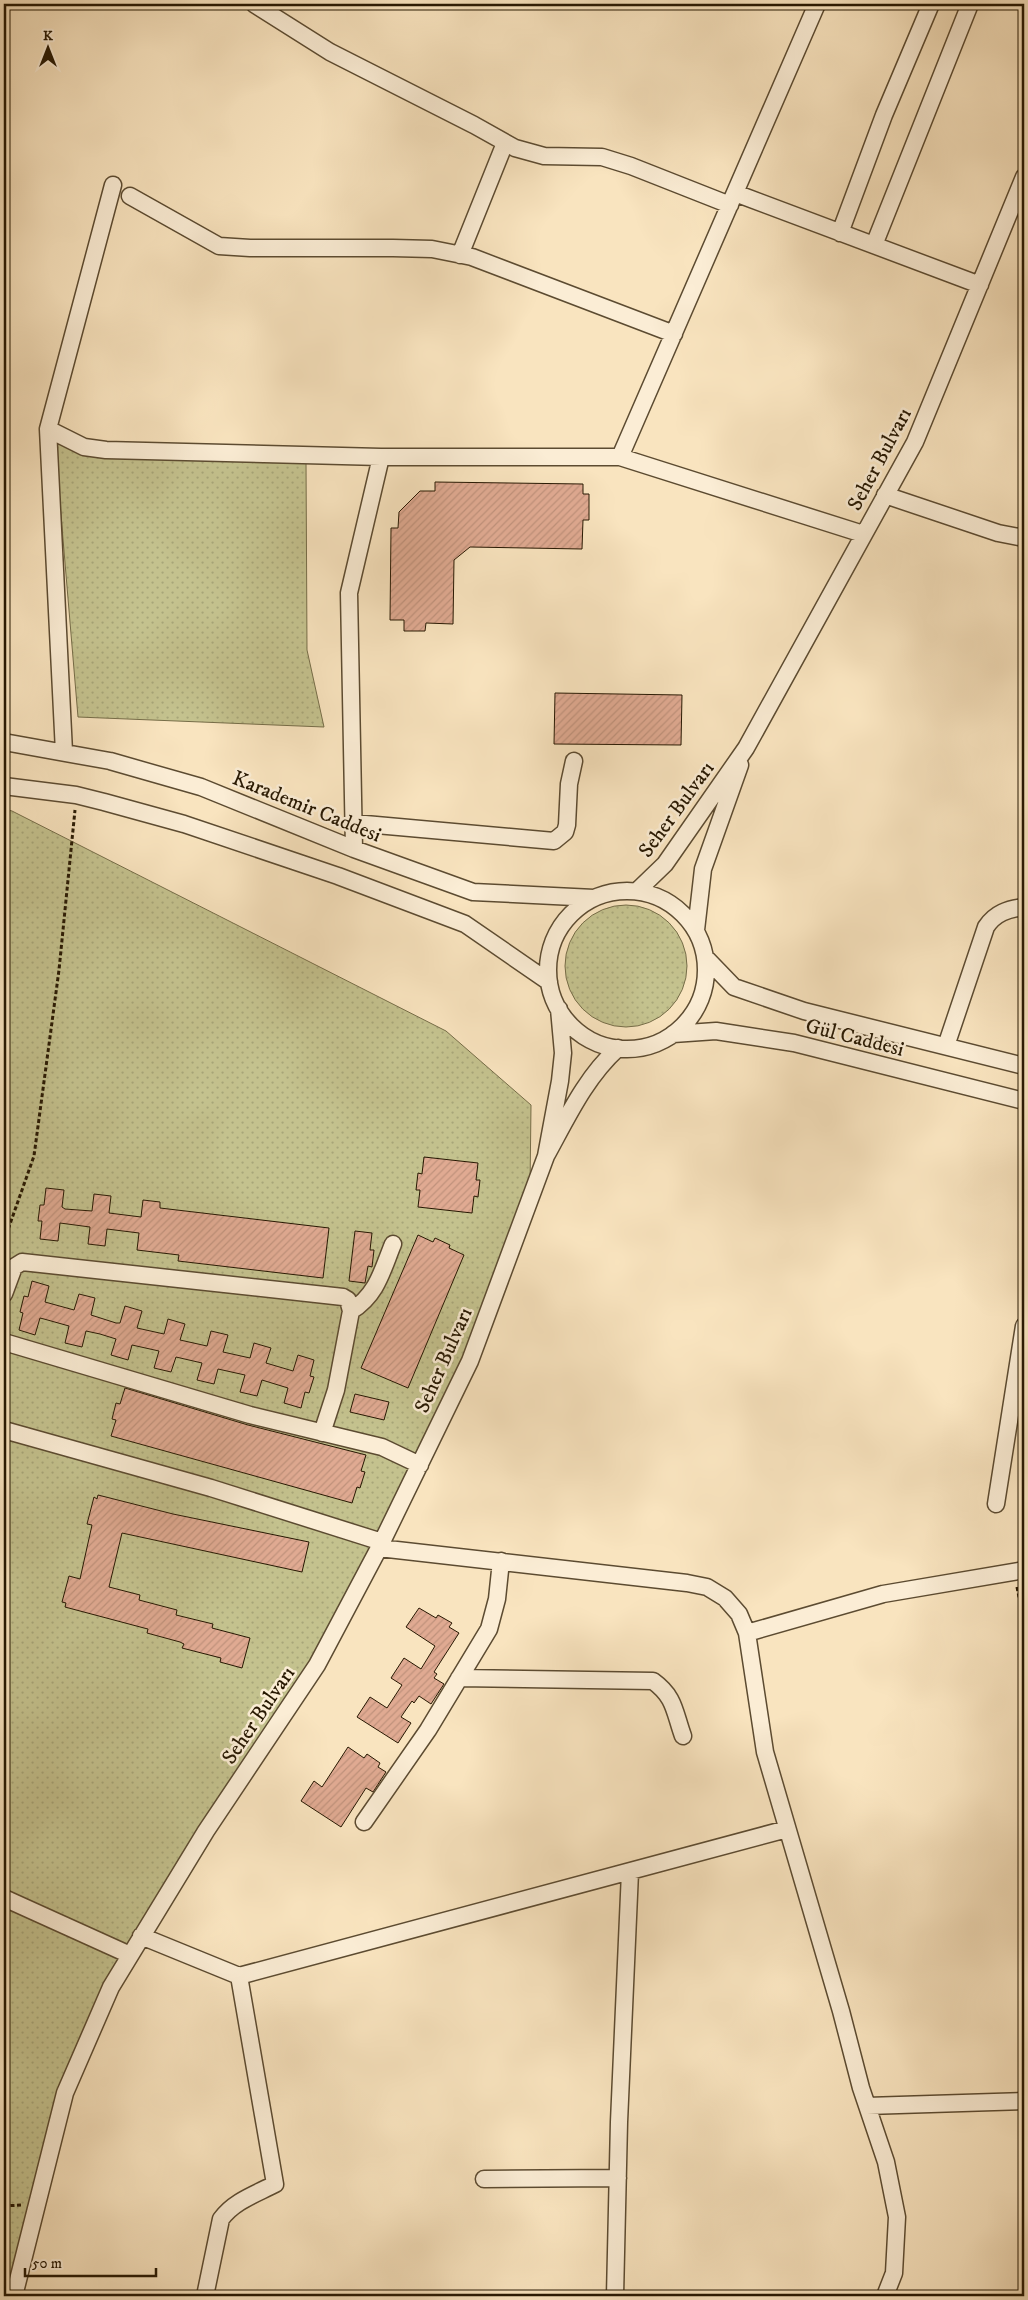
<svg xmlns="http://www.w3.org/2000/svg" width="1028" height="2300" viewBox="0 0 1028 2300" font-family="'IM FELL DW Pica',serif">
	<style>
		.grass { fill: url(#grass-dots); stroke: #766d48 }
		.building { fill: url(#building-hatch); stroke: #271802 }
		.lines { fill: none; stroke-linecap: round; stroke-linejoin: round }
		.minor-casing { stroke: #5c4b31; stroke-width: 19 }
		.path { stroke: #271802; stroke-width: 3; stroke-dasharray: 4 2.5; stroke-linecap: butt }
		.minor { stroke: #fbedd5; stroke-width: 16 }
		.labels { text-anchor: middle; stroke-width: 5; stroke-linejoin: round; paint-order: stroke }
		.street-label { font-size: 21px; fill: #271802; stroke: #fbedd5 }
	</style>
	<defs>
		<pattern id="grass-dots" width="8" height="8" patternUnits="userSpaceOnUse" patternTransform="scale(1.25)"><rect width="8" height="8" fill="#c4c28e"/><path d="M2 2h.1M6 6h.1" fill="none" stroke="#a8a679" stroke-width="1.8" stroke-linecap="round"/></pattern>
		<pattern id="building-hatch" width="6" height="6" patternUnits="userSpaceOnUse" patternTransform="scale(1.25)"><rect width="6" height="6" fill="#e0aa92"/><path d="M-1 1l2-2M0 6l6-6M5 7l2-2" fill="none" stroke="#c0927c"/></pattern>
	</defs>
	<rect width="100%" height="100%" fill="#f9e4bf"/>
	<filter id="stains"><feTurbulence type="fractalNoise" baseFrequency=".004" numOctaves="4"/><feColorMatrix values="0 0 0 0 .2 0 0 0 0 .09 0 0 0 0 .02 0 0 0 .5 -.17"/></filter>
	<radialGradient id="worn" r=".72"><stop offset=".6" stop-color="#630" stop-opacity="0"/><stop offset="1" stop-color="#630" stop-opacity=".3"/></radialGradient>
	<path class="grass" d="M55 444 306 459 307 650 324 727 78 717Z
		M4 809 12 811 446 1031 531 1105 530 1188 504 1265 394 1520 87 2042 9 2296H4Z
		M565 966a61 61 0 1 1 122 0a61 61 0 1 1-122 0Z"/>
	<path class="building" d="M435 482 583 484V494H589V520H583L582 549 470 547 454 560 453 624 426 623 425 631H404V620H390L391 528H398L399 512 420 491H435Z
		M555 693 682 695 681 745 554 744Z
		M424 1157 478 1163 476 1180H480L478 1197 474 1196 472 1213 418 1207 420 1190H416L418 1173 422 1174Z
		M46 1188 64 1190 62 1207 65 1209 92 1211 94 1194 111 1196 109 1213 141 1217 143 1200 160 1202V1208L329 1228 323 1278 178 1261 179 1255 137 1250 139 1233 107 1229 105 1246 88 1244 90 1227 60 1223 58 1241 40 1239 42 1221H38L40 1205H44Z
		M355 1231 372 1233 370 1250H374L372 1267 368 1266 365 1283 349 1281Z
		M418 1235 433 1242 435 1238 450 1245 449 1248 464 1255 408 1388 361 1368Z
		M32 1281 49 1286 45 1302 74 1310 79 1294 95 1298 91 1315 116 1323H120L125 1306 142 1311 137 1328 164 1334 168 1319 185 1324 180 1340 207 1346 211 1331 228 1335 223 1352 250 1358 254 1343 271 1348 266 1363 293 1371 298 1355 314 1360 310 1376 314 1377 309 1393 305 1392 301 1408 284 1403 288 1388 262 1380 257 1396 240 1392 245 1375 218 1369 214 1384 197 1380 202 1363 176 1357 171 1372 154 1368 159 1351 132 1345 128 1360 111 1355 116 1339 100 1334 86 1331 82 1347 65 1343 69 1326 44 1319 40 1318 35 1335 19 1330 23 1313 20 1312 24 1296 28 1297Z
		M125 1388 248 1425 366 1455 361 1471 365 1472 360 1488 357 1487 352 1503 111 1436 116 1420 112 1419 116 1403 120 1404Z
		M355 1394 389 1402 384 1420 350 1412Z
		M98 1495 173 1514 309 1542 302 1572 122 1533 109 1587 140 1595 139 1600 177 1610 176 1615 213 1624 212 1628 250 1638 242 1668 220 1662 221 1658 182 1648 184 1644 180 1642 147 1633 148 1629 144 1628 65 1607 66 1603 62 1602 69 1576 80 1579 92 1525 87 1524 94 1497 97 1499Z
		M419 1608 436 1618 438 1615 452 1623 449 1627 459 1633 434 1672 437 1674 434 1678 444 1684 431 1704 419 1696 414 1703 412 1701 401 1717 411 1723 398 1743 357 1717 370 1697 387 1708 402 1685 391 1678 404 1658 421 1669 435 1646 406 1627Z
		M348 1747 364 1758 367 1754 380 1763 378 1767 386 1772 373 1792 366 1788 341 1827 301 1801 314 1781 322 1787Z"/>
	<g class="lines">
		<g class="minor-casing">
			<path id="minor" d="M254 4 330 52 474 125 515 148 544 156 602 157 631 166 730 205
				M735 193 980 285
				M130 196 219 246 250 248H393L432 249 472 257 674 334
				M840 233 884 115 931 4
				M874 245 970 4
				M460 255 505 143
				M48 429 84 447 106 450 381 457
				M620 457 817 4
				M885 495 998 533 1024 538
				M4 742 110 761 201 787 354 849 473 892 594 898
				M64 752 48 429 113 185
				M4 786 76 795 104 802 184 824 338 876 465 924 549 982
				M354 823 554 841 565 832 567 825 569 784 574 761
				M354 849 349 593 381 457H620L863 534
				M637 891 665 864 746 748 915 442 1024 177
				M548 970a79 79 0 1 1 158 0a79 79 0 1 1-158 0Z
				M696 930 703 869 740 765
				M706 958 734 987 804 1011 1024 1066
				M559 1009 563 1053 560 1081 546 1156C567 1118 585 1078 618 1048
				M673 1034 716 1031 794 1043 1024 1101
				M946 1046 986 927C995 913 1008 909 1024 907
				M4 1294 14 1267 22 1262 343 1297 348 1300 351 1311 336 1390 322 1433
				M351 1311C377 1295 382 1271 393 1244
				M4 1342 250 1415 382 1447 420 1465
				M4 1430 211 1488 382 1542
				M996 1504 1024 1326
				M379 1548 687 1583 707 1587 725 1598 739 1614 747 1633 765 1752 841 2011 861 2088 886 2162 897 2217 894 2273 885 2296
				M747 1633 883 1594 1024 1570
				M459 1678 653 1681C675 1697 674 1711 683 1736
				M364 1822 428 1730 489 1629 497 1599 501 1561
				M4 1898 130 1955
				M141 1936 239 1976 787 1829
				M867 2106 1024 2101
				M484 2179 618 2178
				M14 2296 65 2093 111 1987 206 1831 317 1665 379 1548 470 1361 546 1156
				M205 2296 221 2219C234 2201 256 2194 275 2184L239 1976
				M615 2296 619 2122 630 1872"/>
		</g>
		<path class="path" d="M4 1241 34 1156 59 970 75 810
			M1017 1587 1024 1623
			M4 2206 21 2205"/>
		<use href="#minor" class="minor"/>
	</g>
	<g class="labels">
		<g class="street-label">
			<text transform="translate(879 459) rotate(-62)" y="7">Seher Bulvarı</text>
			<text transform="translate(307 806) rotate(22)" y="7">Karademir Caddesi</text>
			<text transform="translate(676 809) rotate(-54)" y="7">Seher Bulvarı</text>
			<text transform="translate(855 1037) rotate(14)" y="7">Gül Caddesi</text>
			<text transform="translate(443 1360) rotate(-66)" y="7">Seher Bulvarı</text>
			<text transform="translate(258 1715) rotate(-56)" y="7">Seher Bulvarı</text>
		</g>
	</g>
	<rect width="1028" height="2300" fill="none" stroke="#f9e4bf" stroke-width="20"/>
	<rect x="5" y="5" width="1018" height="2290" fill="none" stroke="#271802" stroke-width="2.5"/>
	<rect x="10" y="10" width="1008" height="2280" fill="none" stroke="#271802"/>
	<g transform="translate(48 48)" stroke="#fbedd5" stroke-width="4" paint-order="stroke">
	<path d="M0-4L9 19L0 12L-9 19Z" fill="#271802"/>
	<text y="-8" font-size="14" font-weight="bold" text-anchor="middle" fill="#271802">K</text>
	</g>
	<path d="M25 2268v8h131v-8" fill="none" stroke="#271802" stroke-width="2.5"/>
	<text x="32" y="2268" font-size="15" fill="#271802" stroke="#fbedd5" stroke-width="4" paint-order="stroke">50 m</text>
	<rect width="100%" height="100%" filter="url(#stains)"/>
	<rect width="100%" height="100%" fill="url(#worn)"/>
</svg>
